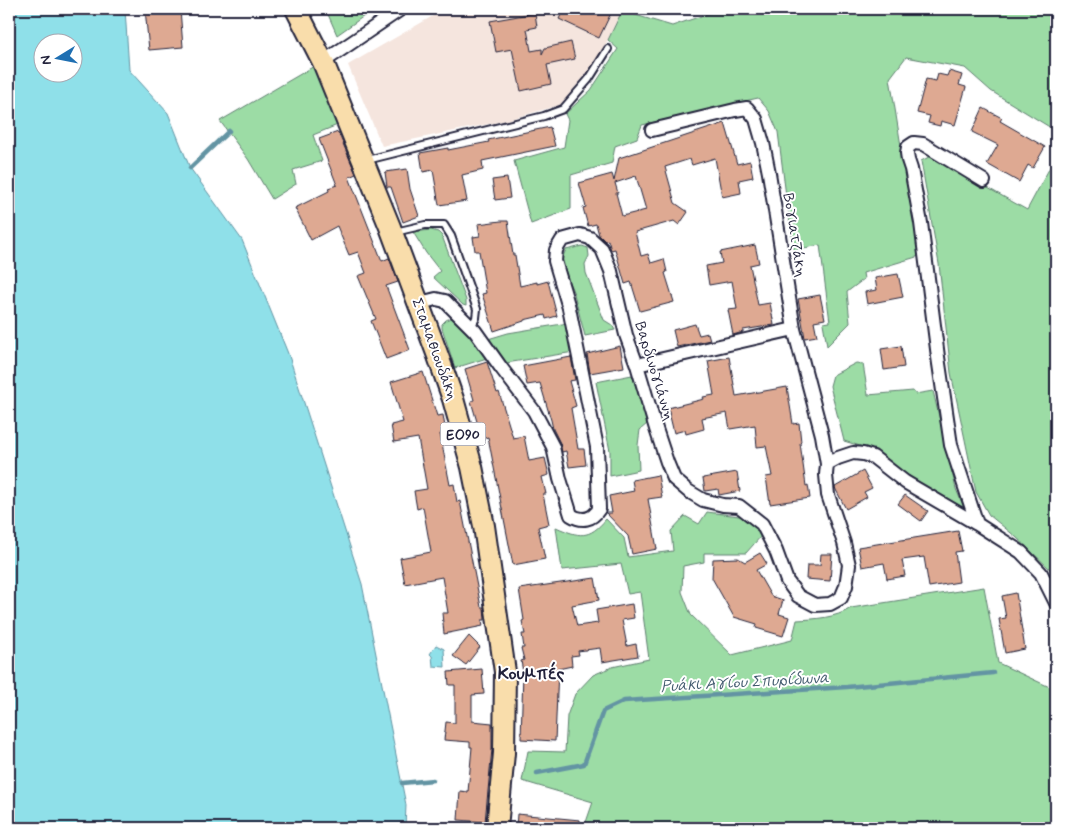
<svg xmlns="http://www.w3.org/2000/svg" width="1065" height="837" viewBox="0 0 1065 837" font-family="Mynerve,sans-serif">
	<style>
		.built { fill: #f5e5de }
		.green { fill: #9cdca5; stroke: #5f7f70 }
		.water { fill: #8fe0e9; stroke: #6394a3; fill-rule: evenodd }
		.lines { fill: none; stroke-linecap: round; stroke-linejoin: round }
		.stream { stroke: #6394a3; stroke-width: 4.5 }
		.building { fill: #dea992; stroke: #22223b; fill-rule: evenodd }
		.lane-casing { stroke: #22223b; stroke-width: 10 }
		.street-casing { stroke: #22223b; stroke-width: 16 }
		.primary-casing { stroke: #22223b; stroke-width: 24 }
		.lane { stroke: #fff; stroke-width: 6 }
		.street { stroke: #fff; stroke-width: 12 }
		.primary { stroke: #f9ddab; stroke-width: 20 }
		.labels { text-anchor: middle; stroke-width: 4; stroke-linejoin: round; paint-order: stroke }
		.shield { fill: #fff; stroke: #646476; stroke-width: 1 }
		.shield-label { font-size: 14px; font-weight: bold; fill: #22223b }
		.street-label { font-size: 15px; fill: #22223b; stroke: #fff }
		.water-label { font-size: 16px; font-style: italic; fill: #435b6f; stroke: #fff }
		.quarter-label { font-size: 18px; font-weight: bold; fill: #22223b; stroke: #fff }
	</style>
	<rect width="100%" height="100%" fill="#fff"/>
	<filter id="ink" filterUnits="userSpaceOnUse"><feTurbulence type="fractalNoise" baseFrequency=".02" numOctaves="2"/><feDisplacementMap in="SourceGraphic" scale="10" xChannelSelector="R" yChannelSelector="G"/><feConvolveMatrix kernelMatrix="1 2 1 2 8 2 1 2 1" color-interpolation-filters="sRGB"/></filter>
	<g filter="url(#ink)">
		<path class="built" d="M445 9H618L622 11 608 40 590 70 560 105 503 121 382 146 348 65Z"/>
		<path class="green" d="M329 9H374L337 35 327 12Z
			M722 9H1056V131L991 91 965 68 906 57 890 78 900 140 923 255 863 273 864 279 847 292 850 323 827 346 823 323 830 322 820 245 794 250 786 196 778 132 769 111 758 98 642 125 637 138 615 146 612 163 571 175V209L531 224 514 161 564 147 568 120 565 114 591 90 618 49 608 40 622 11 672 26Z
			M316 65 340 124 313 135 322 161 293 170 296 184 272 199 248 159 220 121Z
			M931 156 1027 210 1056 156V578L1052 571 1016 537 989 515 976 492 951 373 939 264 921 161Z
			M431 230 438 232 442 236 466 300V306L463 305 433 277 440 271 426 253 413 232Z
			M582 246 588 248 589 256 585 264 586 273 604 320 612 325 615 330 585 336C581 322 578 308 574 294 570 283 563 273 562 261 562 257 564 254 566 250Z
			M453 317 462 325 487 358 455 368 442 328V324L446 320Z
			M568 323 574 352 506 363 488 339 508 333Z
			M856 363 863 364 868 395 913 391 915 394 933 391 956 489 965 510 934 493 870 449 844 441 830 386 833 375Z
			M632 375 648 423 640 430 638 445 639 470 610 476V451L596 382Z
			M707 512 747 517 762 535 746 553H704V562L683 566 682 592 691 615 732 655 792 640 797 620C815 619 836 618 851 608L984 587 998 663 1056 690V828H584L593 802 522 781 528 751 565 752 567 716 575 694 593 675 612 667 649 659 640 592 628 594 621 564 562 570 556 527C579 537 589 540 606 519L624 538 628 557 673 551 671 531 685 516 699 524Z"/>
		<path class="water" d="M9 9H125L129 70 168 113 190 168 242 240 289 356 362 584 406 805 405 828H9ZM42 42H72V72H42Z
			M436 645 444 649 445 667 433 666 432 656 430 654Z"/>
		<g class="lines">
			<path class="stream" d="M646 9 661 12 698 9
				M190 168 229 131
				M537 773 584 764 603 711 624 701 847 687 993 673
				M402 783 433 780"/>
		</g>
		<path class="building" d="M145 9H180L183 47 149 50Z
			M564 9H603L611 13 599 38 559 19Z
			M535 13 537 27 527 29 531 51 542 49V54L545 48 571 42 575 59 547 65 551 84 521 91 512 49 496 52 490 21Z
			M949 71 962 75 959 85 966 87 955 125 941 121 940 126 928 123 930 116 917 113 926 79 936 81 938 74 947 76Z
			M983 108 1002 118 1000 121 1045 147 1033 168 1028 165 1019 182 987 164 998 145 972 132Z
			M725 123 737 164 750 161 753 177 739 180 741 193 722 197 715 158 692 165 690 159 665 167 675 203 688 212 679 225 674 221 635 232 641 256 648 254 651 263 664 259 667 272 665 273 674 302 640 311 631 282 625 284 615 249 611 250 608 240 605 241 599 235 596 224 588 226 583 208 586 207 579 183 612 174 614 181 619 158ZM636 176 646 210 622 216 616 193H618L615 183Z
			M550 127 555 146 482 161 483 170 462 175 467 201 439 205 433 170 423 172 420 153 448 148V150L489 142 488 140Z
			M338 132 356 174 349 177 382 261 389 258 398 282 386 286 410 350 386 359 371 321 376 319 358 276 366 273 358 252 349 255 337 226 311 240 295 208 329 191 328 188 337 185 319 139Z
			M407 169 410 189 419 216 403 222 391 187H387L385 172Z
			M507 178 510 198 495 200 492 180Z
			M501 221H508L513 255H515L520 286 537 282V284L548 281 557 316 546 319 545 315 524 320V321L494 331 482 294 486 293 479 251H475L473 237 480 236 478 224Z
			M755 245 759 263 750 265 758 305 770 303 774 325 743 330V332L733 335 728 310 737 309 732 281 709 285 706 266 722 263 720 252Z
			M898 274 903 297 867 304 865 292 877 290 875 278Z
			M820 295 825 319 814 321 817 336 805 338 798 299Z
			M695 324 699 335 708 333 710 340 677 347 673 330Z
			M620 346 624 367 590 373 587 354Z
			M901 346 904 367 884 370 881 349Z
			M571 357 575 380 569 381 576 406 571 408 578 449H584L586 465 569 467 566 451 562 452 560 443 553 429 551 420 540 383 527 385 523 366Z
			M729 357 736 396 787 387 793 424 799 423 801 442 800 443 806 486 808 485 810 498 770 504 766 477 772 476 766 446 757 447 755 425 730 429 727 413 702 418 704 429 686 434 685 430 674 433 668 408 704 399 703 397 714 395 708 361Z
			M487 362 497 393 499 392 513 438 524 436 529 461 545 458 549 475 542 477 546 494H543L549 524 538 527 545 559 513 565 488 437 482 439 471 401 474 400 465 369Z
			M423 372 437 416 443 415 446 433 440 434 450 485 454 484 457 502 460 501 481 607H484L485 620H482L483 626 444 634 442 613H448L442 577 405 584 400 558 431 552 423 507 417 509 414 491 427 489 418 438 394 442 391 425 403 422 391 382Z
			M863 471 872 488 864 492 867 497 846 509 836 490 835 487Z
			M737 472 740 491 719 495 718 489 705 491 703 478Z
			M658 475 662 497 648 499 657 549 632 554 628 536 606 513H612L609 496 634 491 632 480Z
			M905 495 928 511 921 521 898 504Z
			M958 531 962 551 955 552 959 582 929 587 924 557 902 560 905 576 887 579 884 563 862 567 858 547Z
			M760 553 767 564 756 570 771 596 783 600 779 614 789 617 783 636 756 628 757 624 734 617 712 578 713 559 738 558 745 562Z
			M821 554H832L830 581 806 579 807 565H820Z
			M595 578 599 600 572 605 577 626 598 623 596 610 632 604 634 618 622 620 627 646 636 644 638 656 602 662 600 648 578 651 579 655 571 656 572 666 558 669 555 741 521 739 523 672 521 661 524 660 521 648H524L522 634H525L522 621 524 620 519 589Z
			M1016 593 1025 649 1005 653 999 619 1006 618 1002 596Z
			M469 636 480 647 466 665 453 656Z
			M482 669 484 694 472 695V721L492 723V749L485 822 458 820 460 791 468 792 472 747H470V742L444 740 446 722 455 723V685H449L448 672Z
			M517 814 580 820V828H516Z"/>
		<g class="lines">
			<g class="lane-casing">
				<path id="lane" d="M367 160 544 116 563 109 589 79 608 49
					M395 232 425 225H444L451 236 477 309 476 318 471 327"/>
			</g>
			<g class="street-casing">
				<path id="street" d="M323 62 401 9
					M652 130 735 110 747 108 756 119 763 143 769 173 794 329 822 435 827 464
					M419 305 428 301 436 299 445 301 475 331 502 369 534 411 553 447 560 479 571 515C582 522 592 520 599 509L597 447 569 308 555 261 556 250 562 240 580 235 590 238 602 249 611 271 626 335 637 365 656 429 667 462 674 479 688 491 703 500 723 505 739 506 762 524 776 551 787 581 798 596 815 605 830 604 841 598 846 586 849 565 844 543 828 495 826 475 827 464 838 458 853 453 863 454 873 457 905 482 977 524 1021 552 1041 573 1056 603
					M637 365 794 329
					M977 524 951 445 938 357 921 223 911 169 908 160 907 153 908 147 914 143 923 144 984 181"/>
			</g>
			<g class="primary-casing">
				<path id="primary" d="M296 9 323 62 390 227 438 356 453 399 472 467 484 526 505 672 504 753 497 828"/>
			</g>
			<use href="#lane" class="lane"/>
			<use href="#street" class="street"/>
			<use href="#primary" class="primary"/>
		</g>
	</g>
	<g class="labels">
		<rect class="shield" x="440.5" y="422.5" width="45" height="23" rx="4"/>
		<g class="shield-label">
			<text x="463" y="439">ΕΟ90</text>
		</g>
		<g class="street-label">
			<text transform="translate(795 235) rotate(81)" y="5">Βογιατζάκη</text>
			<text transform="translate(435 349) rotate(70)" y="5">Σταμαθιουδάκη</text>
			<text transform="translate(655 371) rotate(73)" y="5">Βαρδινογιάννη</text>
		</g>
		<g class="water-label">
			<text transform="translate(745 681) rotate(-3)" y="6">Ρυάκι Αγίου Σπυρίδωνα</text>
		</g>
		<g class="quarter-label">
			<text x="531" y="679">Κουμπές</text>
		</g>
	</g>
	<rect width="1065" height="837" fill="none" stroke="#fff" stroke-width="30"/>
	<rect x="15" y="15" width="1035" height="807" fill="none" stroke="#22223b" stroke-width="2" filter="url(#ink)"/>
	<g transform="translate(58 58) rotate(260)"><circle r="24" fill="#ffffff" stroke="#a7a7b1"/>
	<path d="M0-4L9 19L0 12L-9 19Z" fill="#1f6fb2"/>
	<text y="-8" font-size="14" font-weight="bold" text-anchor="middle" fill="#22223b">N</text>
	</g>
</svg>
